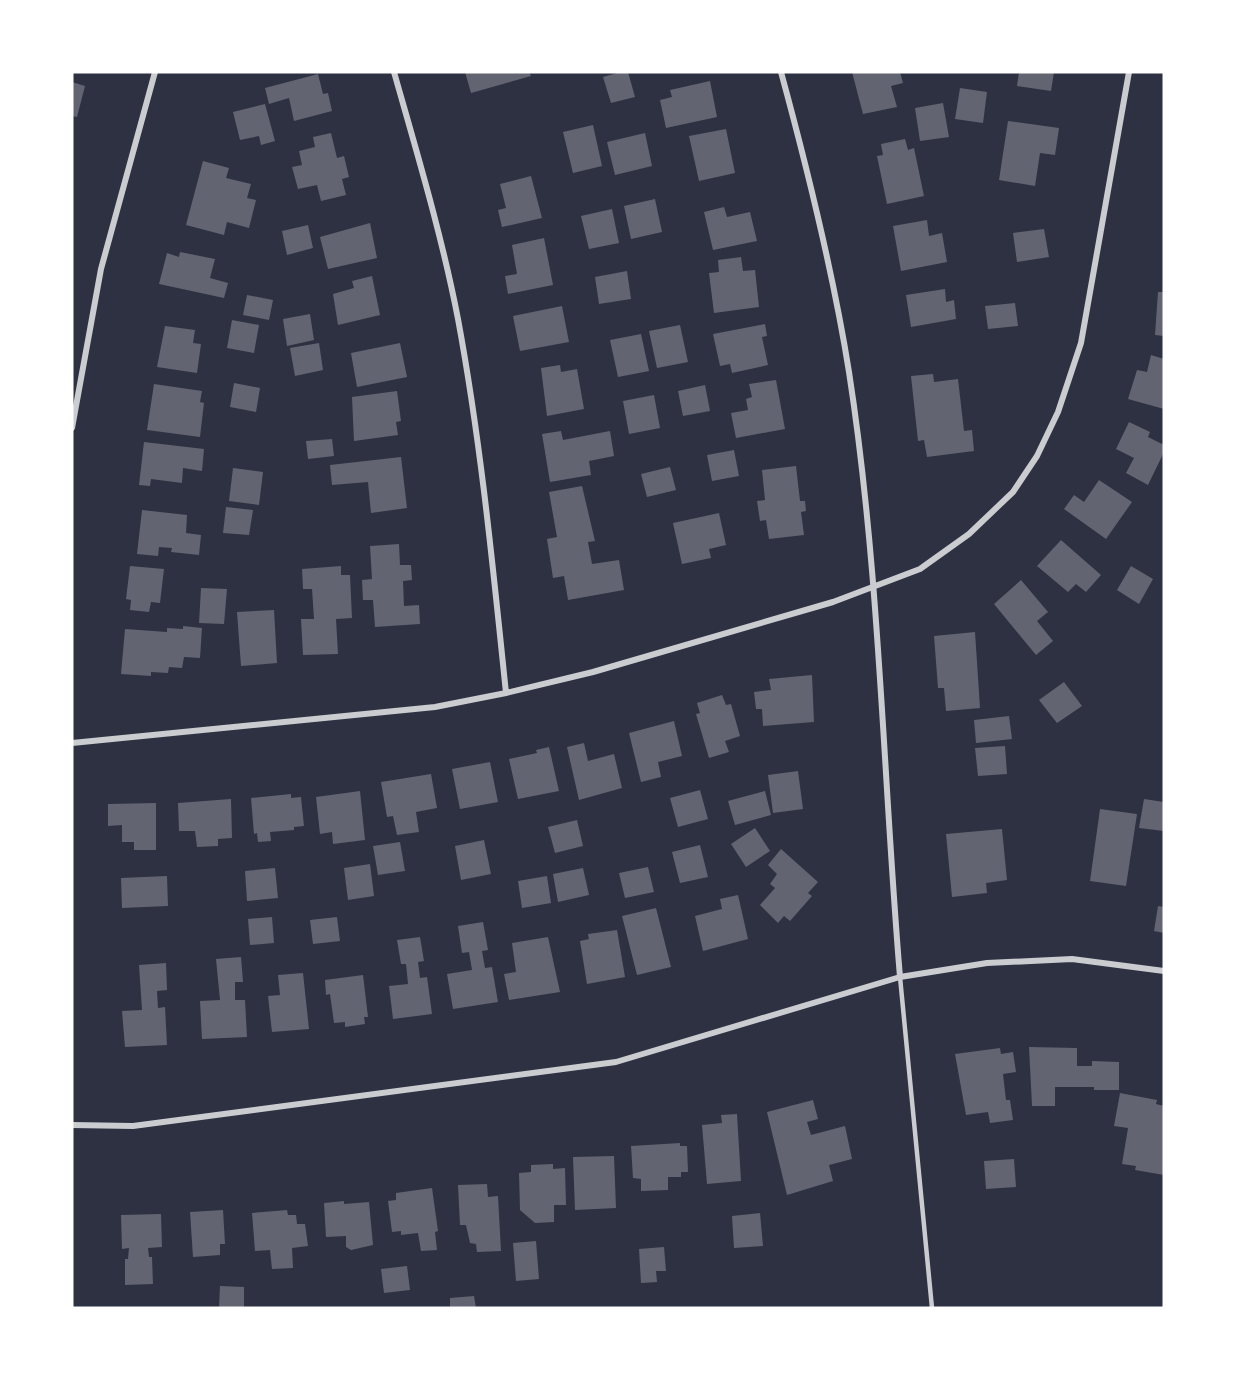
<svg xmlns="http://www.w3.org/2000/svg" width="1236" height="1380" viewBox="0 0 1236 1380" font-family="'Exo 2',sans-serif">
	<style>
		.building { fill: #626471 }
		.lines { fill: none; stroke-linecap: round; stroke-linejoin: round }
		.service { stroke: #caccd0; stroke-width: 4.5 }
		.minor { stroke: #caccd0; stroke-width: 6 }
	</style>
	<rect width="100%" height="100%" fill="#2d3142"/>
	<path class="building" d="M465 72H529L531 76 471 93Z
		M621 72H628L635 97 611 103 603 77Z
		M852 72H900L903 83 891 86 897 107 863 114Z
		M1019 72H1054L1051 91 1017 86Z
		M318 74 323 94 328 93 332 111 294 121 289 98 269 104 265 88Z
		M710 81 717 117 666 128 660 100 672 97 670 90Z
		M72 82 85 86 77 117 72 116Z
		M960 88 987 92 983 123 955 119Z
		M943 103 949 137 920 141 915 108Z
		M265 104 275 141 261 145 259 136 240 140 233 112Z
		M1008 121 1059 128 1055 155 1040 153 1035 186 999 180Z
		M593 125 602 166 573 173 563 132Z
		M726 129 735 173 699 181 689 136Z
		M331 133 337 158 344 156 349 177 342 179 346 195 321 201 317 185 298 189 292 167 302 165 299 151 315 147 313 137Z
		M645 133 652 166 615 175 607 142Z
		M905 139 908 150 914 148 924 196 887 204 877 156 883 155 881 144Z
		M203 161 229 168 226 178 251 184 247 198 256 200 249 228 227 222 224 235 186 225Z
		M531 176 542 218 502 227 498 210 506 208 500 184Z
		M655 199 662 232 631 239 624 206Z
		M724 207 727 217 750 212 757 241 713 250 704 212Z
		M612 209 619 243 589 249 581 216Z
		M927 220 929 236 942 233 947 262 901 271 893 226Z
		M370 223 377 258 328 269 320 237Z
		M308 225 313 248 287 255 282 231Z
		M1044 229 1049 257 1017 262 1013 233Z
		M544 238 553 285 508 294 505 276 517 274 512 245Z
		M180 252 215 259 210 278 228 283 224 298 159 284 167 253 179 257Z
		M741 257 743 271 755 270 759 307 714 313 709 273 719 272 718 260Z
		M627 271 631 299 599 304 595 277Z
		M372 276 380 315 338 325 333 294 354 288 352 281Z
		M945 289 946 302 954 300 956 319 911 327 906 295Z
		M1158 292H1164V336L1155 335Z
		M247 295 273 300 269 320 243 315Z
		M1015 303 1018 326 988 329 985 306Z
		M562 306 569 342 520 351 513 316Z
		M310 314 314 340 287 346 283 319Z
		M232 320 259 325 254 353 227 348Z
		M765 324 767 336 762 337 768 365 732 373 730 364 720 366 713 334Z
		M680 325 688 362 657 368 649 331Z
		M165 326 195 330 193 343 201 344 197 373 157 367Z
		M641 334 649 371 618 377 610 340Z
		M319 343 323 370 295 376 290 348Z
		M400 343 407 377 357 387 351 353Z
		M1151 355 1164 359V409L1128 399 1137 370 1147 372Z
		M560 365 561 372 577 369 584 409 547 416 541 368Z
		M933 374 934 382 958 379 964 431 972 430 974 451 927 457 924 440 918 441 911 376Z
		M776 380 785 429 736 438 731 413 748 410 746 399 752 397 749 384Z
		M234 383 260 388 256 412 230 407Z
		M154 384 202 391 200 402 204 403 200 437 147 430Z
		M705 385 710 411 683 416 678 391Z
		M397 391 401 421 396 422 398 435 354 441 352 397Z
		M654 395 660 428 629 434 623 401Z
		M1129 422 1150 432 1148 437 1164 445V452L1148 485 1126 473 1134 458 1116 449Z
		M561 431 563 440 610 431 614 456 589 461 591 475 550 482 542 434Z
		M332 439 334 456 308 459 306 441Z
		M144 442 204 449 202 471 183 468 182 483 151 479 150 486 139 485Z
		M734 450 739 476 712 481 707 455Z
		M401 457 407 508 371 513 368 482 332 485 330 465Z
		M796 466 800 501H805L806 511 801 512 804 535 769 539 766 520 760 521 757 501 765 500 762 470Z
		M670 467 676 490 647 497 641 474Z
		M233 468 263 472 259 505 229 501Z
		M1099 480 1132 502 1106 539 1064 509 1074 495 1084 502Z
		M582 486 595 541 588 542 592 564 619 560 624 590 568 600 564 576 553 578 547 539 557 537 549 492Z
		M226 507 253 510 249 535 223 533Z
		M142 510 187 515 186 533 201 535 199 555 171 552 172 548 159 547 158 556 137 554Z
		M719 513 726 545 709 549 711 558 682 564 673 523Z
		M1061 540 1101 575 1086 592 1076 584 1068 592 1037 566Z
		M399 544 400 565H411L412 580 403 581 404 606 419 605 420 624 375 627 373 600H363L362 580 372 579 370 546Z
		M130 566 164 569 160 603 151 602 149 612 130 610 131 600 126 599Z
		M341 566V575H350L352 618 336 619 338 654 303 655 301 619H314L312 589H303L302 569Z
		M1131 566 1153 579 1139 604 1117 590Z
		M1021 580 1048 612 1037 621 1053 641 1036 655 994 604Z
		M201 588 227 589 224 624 199 623Z
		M274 610 277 663 241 666 237 612Z
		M183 626 202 628 200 658 184 657 182 668 169 667 168 673 151 672V676L121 674 125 629 167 632V628L183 629Z
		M975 632 980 708 946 711 944 688H938L934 636Z
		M812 675 814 722 763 726 762 709H756L754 692 771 690 769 679Z
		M1064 682 1082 706 1057 723 1039 700Z
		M722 695 726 705 731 704 740 736 725 741 729 752 709 758 696 714 700 713 697 703Z
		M1009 716 1012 739 976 743 974 720Z
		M674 721 682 756 658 762 661 777 641 782 629 733Z
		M584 743 588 761 614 754 622 788 579 800 567 747Z
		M1005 746 1007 774 978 776 975 748Z
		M549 747 559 791 518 799 509 759 537 753 536 750Z
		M490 762 498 802 460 809 452 769Z
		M798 771 803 809 773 813 768 775Z
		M431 774 437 808 416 812 419 832 397 835 393 816 387 817 381 782Z
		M700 790 708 819 678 827 670 798Z
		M360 791 365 840 333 844 332 832 320 834 316 797Z
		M765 791 771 815 735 825 728 801Z
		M291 794V798L301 797 304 826 294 827V830L270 832 271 841 258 842 257 833 254 834 251 798Z
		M231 799 232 838 218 839V846L197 847 195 831H179L178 803Z
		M1144 799 1164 802V831L1139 828Z
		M156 803V850H134V842H122V825L108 826V804Z
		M1100 809 1137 814 1126 886 1090 881Z
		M577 820 583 846 555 853 548 827Z
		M755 828 770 851 746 867 731 844Z
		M1002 829 1007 880 986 883 987 893 952 897 946 834Z
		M484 840 491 874 461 880 455 846Z
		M400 842 405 871 378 875 373 846Z
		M700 845 708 877 680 883 672 852Z
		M781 849 818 882 808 893 812 896 790 921 784 916 778 923 760 905 775 888 770 884 777 874 768 865Z
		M370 864 374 896 348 900 344 868Z
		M648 867 654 892 625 898 619 873Z
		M275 868 278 898 247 901 245 871Z
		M583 868 589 895 558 902 553 874Z
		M167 876 168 906 122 908 121 878Z
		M547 876 551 903 522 908 518 881Z
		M738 895 748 939 703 951 695 916 722 909 720 899Z
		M1158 906 1164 907V933L1154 931Z
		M656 908 671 967 637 975 622 916Z
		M272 917 274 943 250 945 248 919Z
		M337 917 340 941 313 944 310 920Z
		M483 922 488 950 482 951 485 968 492 967 498 1002 453 1009 447 974 472 970 469 952 462 953 458 926Z
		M617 930 625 977 587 984 580 941 589 939 588 934Z
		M420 937 424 961 418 962 420 978 427 977 432 1014 393 1019 389 986 408 984 406 964H401L397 940Z
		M548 937 560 992 509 1000 504 974 516 972 512 943Z
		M241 957 243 982H235V1000H245L247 1037 202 1039 200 1001 220 1000 216 959Z
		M166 963 167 990 157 991 158 1008 165 1007 167 1045 125 1047 122 1011 142 1010 139 965Z
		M303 973 309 1029 272 1032 268 996 280 995 278 975Z
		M363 975 368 1017H364L365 1024 345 1027V1022L334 1023 330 994 326 995 325 980Z
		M1029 1047 1077 1048V1066H1092V1061L1119 1062V1090H1094V1087H1055V1106H1032Z
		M1000 1048 1001 1054 1013 1052 1016 1072 1003 1074 1006 1100H1010L1013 1120 990 1123 988 1112 966 1115 955 1054Z
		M1120 1093 1157 1100 1156 1104 1164 1106V1175L1135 1170 1136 1166 1122 1164 1128 1128 1114 1126Z
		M813 1100 818 1119 807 1122 811 1135 845 1126 852 1159 829 1165 833 1181 787 1195 767 1112Z
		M737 1114 741 1181 707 1184 702 1125 722 1123 721 1115Z
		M680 1143V1146H687L688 1172H681V1177H668V1190L641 1191V1179L633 1178 631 1146Z
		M614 1156 616 1208 575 1210 573 1157Z
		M1014 1159 1016 1187 986 1189 984 1161Z
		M553 1164V1169L565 1168 566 1205H554V1222L535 1223 520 1210 519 1173 531 1172V1165Z
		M487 1184 488 1197 498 1196 501 1251 477 1252 476 1244 470 1243 466 1225H460L458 1185Z
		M432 1188 438 1231 435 1232 437 1250 421 1251 418 1233 401 1235V1231L392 1232 388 1201 396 1200V1193Z
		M344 1201V1204L369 1202 373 1245 351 1250 346 1247V1236L326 1237 324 1203Z
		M223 1210 225 1244H220V1255L193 1257 190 1212Z
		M287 1210 288 1215H296L297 1224H305L308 1246 292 1248 293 1268 272 1269 270 1250 255 1251 252 1213Z
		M760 1213 763 1246 734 1248 732 1216Z
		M161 1214 162 1247 148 1248 149 1257H152L153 1284 125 1285V1259H128L129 1248 122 1249 121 1215Z
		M536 1241 539 1279 516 1281 513 1243Z
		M664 1247 666 1271H656L657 1282 641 1283 639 1249Z
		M407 1266 410 1290 384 1293 381 1269Z
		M220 1286 244 1287V1308H219Z
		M474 1296 476 1308H450V1298Z"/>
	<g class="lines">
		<path class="service" d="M900 977 932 1308"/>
		<path class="minor" d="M394 72C417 153 442 236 458 319 481 443 493 568 506 693
			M781 72C808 171 833 271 849 372 880 572 883 776 900 977
			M72 428 101 269 155 72
			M72 743 435 707 506 693 593 672 833 602 920 569 969 534 1013 492 1037 456 1058 412 1081 343 1129 72
			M72 1125 133 1126 616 1062 900 977 987 963 1072 959 1164 971"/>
	</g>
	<rect width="1236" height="1380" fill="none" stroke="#ffffff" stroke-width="147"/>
</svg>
